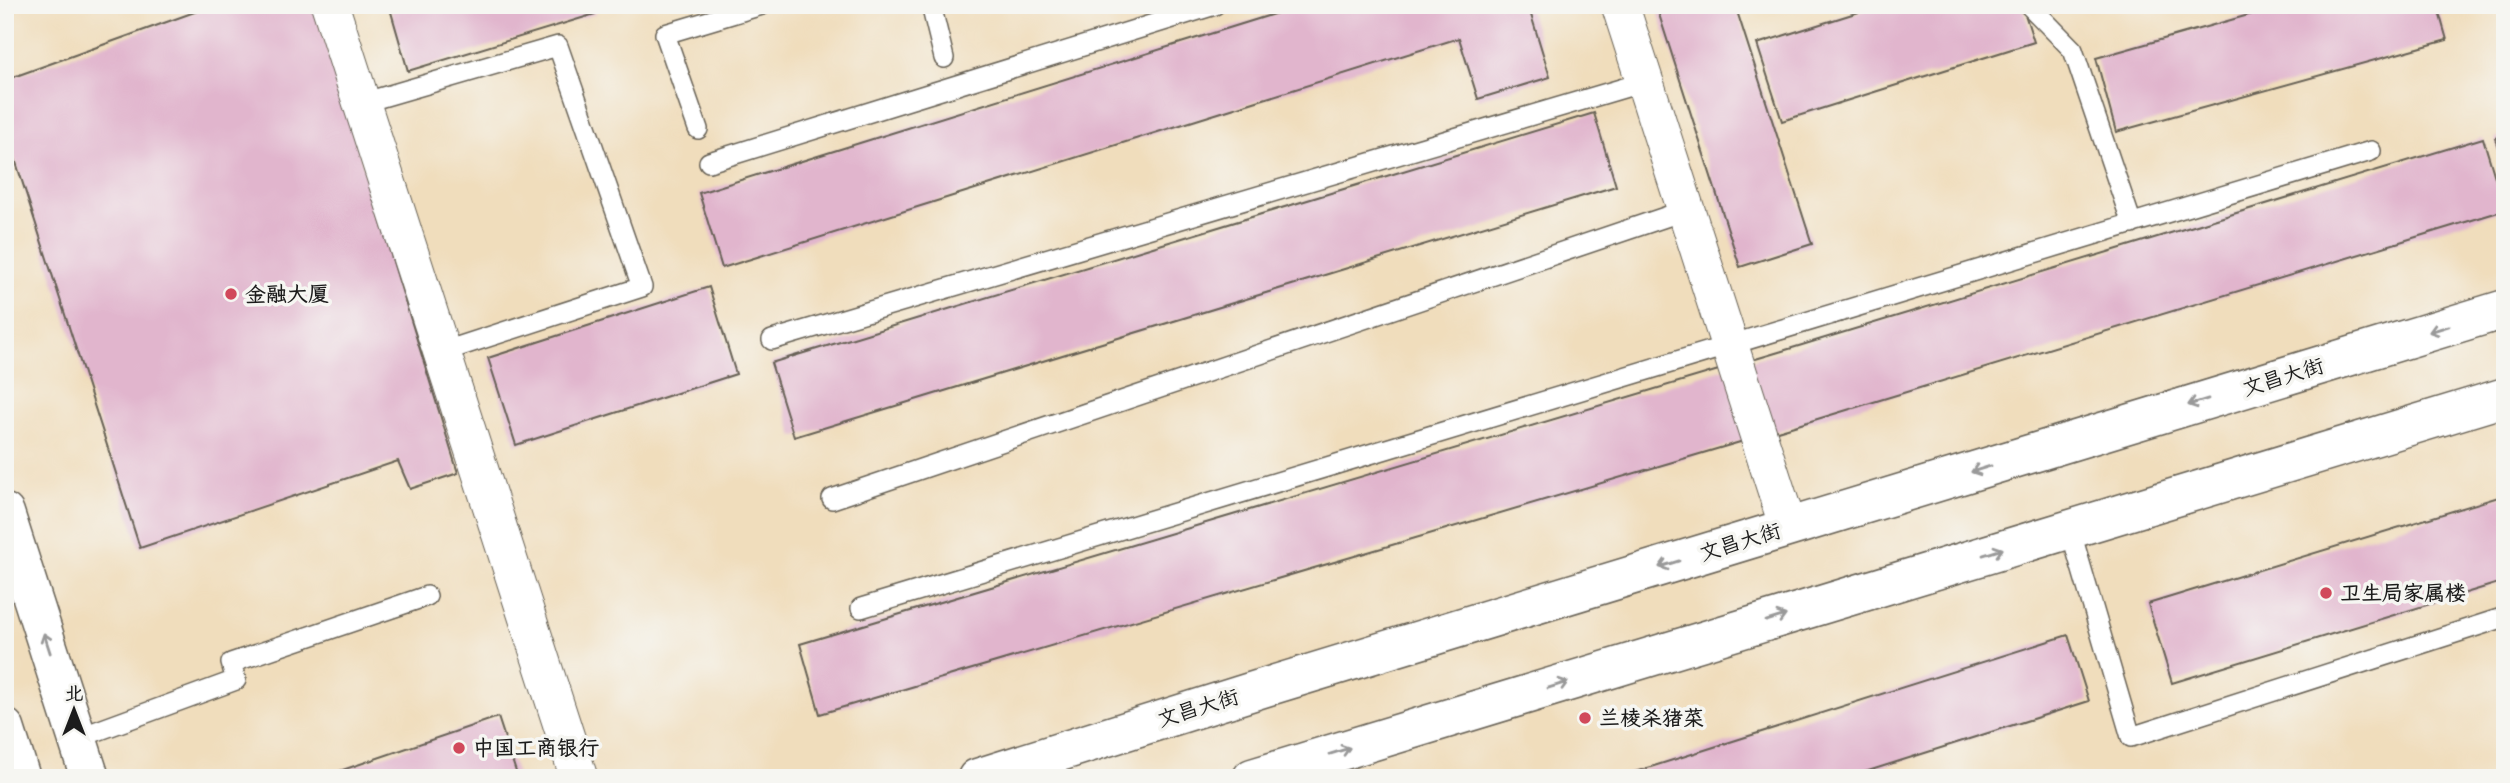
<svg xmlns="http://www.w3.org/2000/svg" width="2510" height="783" viewBox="0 0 2510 783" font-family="'Playpen Sans','LXGW WenKai TC',sans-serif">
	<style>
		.building { fill: #e1b5cd }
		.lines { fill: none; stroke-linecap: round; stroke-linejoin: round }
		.service-casing { stroke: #666054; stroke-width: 22 }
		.minor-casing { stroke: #666054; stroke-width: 39 }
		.secondary-casing { stroke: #666054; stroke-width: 41 }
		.primary-casing { stroke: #666054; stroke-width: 41 }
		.service { stroke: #fff; stroke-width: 19 }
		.minor { stroke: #fff; stroke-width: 37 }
		.secondary { stroke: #fff; stroke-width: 38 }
		.primary { stroke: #fff; stroke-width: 38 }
		.oneway { stroke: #999 }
		.poi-dot { fill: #d1495b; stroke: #f6f6f2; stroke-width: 2.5 }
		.labels { text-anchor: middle; stroke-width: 7; stroke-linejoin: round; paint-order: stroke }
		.poi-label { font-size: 21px; font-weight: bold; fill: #1c1c1c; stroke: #f6f6f2; text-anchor: start }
		.street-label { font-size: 21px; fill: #1c1c1c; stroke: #f6f6f2 }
	</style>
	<rect width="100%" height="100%" fill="#f6f6f2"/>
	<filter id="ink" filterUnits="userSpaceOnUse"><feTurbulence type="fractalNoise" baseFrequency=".0143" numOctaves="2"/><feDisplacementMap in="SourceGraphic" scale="14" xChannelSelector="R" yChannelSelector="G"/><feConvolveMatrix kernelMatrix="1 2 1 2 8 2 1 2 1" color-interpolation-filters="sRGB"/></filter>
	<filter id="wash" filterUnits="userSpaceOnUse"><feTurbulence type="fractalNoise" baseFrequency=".00686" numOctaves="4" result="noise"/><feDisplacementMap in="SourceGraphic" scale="28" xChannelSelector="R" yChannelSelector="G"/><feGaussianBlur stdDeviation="1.57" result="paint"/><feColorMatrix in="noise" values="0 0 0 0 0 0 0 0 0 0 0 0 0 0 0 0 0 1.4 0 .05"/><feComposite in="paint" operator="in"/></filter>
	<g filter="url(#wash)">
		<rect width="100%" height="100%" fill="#f0ddbc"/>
		<g id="blocks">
			<path class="building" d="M214 5H314L458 473 410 489 398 461 140 548 5 128V80Z
				M389 5H593L595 14 408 71Z
				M1303 5H1528L1550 77 1478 99 1459 38 722 268 699 193Z
				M1656 5H1735L1812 244 1740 267Z
				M1881 5H2022L2034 42 1782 121 1757 44Z
				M2284 5H2437L2447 40 2116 132 2096 58Z
				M1594 113 1616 186 794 437 771 363Z
				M2505 135V168H2504L2495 138Z
				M2483 138 2505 210 1801 424 820 714 800 644 1779 352Z
				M709 287 736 374 516 445 488 358Z
				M2505 495V581L2172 683 2148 604Z
				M2068 635 2089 701 1846 778H1616Z
				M498 717 518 778H322V777Z"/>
		</g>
	</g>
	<g filter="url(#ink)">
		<use href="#blocks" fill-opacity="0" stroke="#666054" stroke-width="2"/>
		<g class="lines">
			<g class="service-casing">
				<path id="service" d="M931 5 944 58
					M2029 5 2073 50 2132 224
					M362 103 558 46 642 287 442 352
					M698 129 665 34 762 5
					M709 162 1215 5
					M772 340 1644 82
					M832 499 1686 210
					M2070 529 2131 737 2505 617
					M861 608 2371 151
					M78 738 236 680 231 663 427 596"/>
			</g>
			<g class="minor-casing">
				<path id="minor" d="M330 5 579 778
					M1620 5 1788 527"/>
			</g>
			<g class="secondary-casing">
				<path id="secondary" d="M5 513 90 778
					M5 728 21 778"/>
			</g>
			<g class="primary-casing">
				<path id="primary" d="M977 778 1266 687 2505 309
					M1252 778 2505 397"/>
			</g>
			<use href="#service" class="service"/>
			<use href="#minor" class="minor"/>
			<use href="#secondary" class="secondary"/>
			<use href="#primary" class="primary"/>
		</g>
		<defs><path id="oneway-shaft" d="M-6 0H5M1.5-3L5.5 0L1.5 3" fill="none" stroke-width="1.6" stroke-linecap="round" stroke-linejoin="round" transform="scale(1.75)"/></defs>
		<g class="oneway">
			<use href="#oneway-shaft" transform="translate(2439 329) rotate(163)"/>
			<use href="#oneway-shaft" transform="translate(2198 402) rotate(163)"/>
			<use href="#oneway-shaft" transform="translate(1981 469) rotate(163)"/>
			<use href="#oneway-shaft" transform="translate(1993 552) rotate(-17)"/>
			<use href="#oneway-shaft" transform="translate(1669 564) rotate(163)"/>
			<use href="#oneway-shaft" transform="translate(1776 618) rotate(-17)"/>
			<use href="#oneway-shaft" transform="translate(47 643) rotate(-108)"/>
			<use href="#oneway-shaft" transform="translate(1558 685) rotate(-17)"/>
			<use href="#oneway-shaft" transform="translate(1340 751) rotate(-17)"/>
		</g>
	</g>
	<g class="poi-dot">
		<circle cx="231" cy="294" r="7"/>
		<circle cx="2326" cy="593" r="7"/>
		<circle cx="1585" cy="718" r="7"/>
		<circle cx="459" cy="748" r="7"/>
	</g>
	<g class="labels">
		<g class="poi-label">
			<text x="245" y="301">金融大厦</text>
			<text x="2340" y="600">卫生局家属楼</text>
			<text x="1599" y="725">兰棱杀猪菜</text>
			<text x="473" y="755">中国工商银行</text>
		</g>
		<g class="street-label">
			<text transform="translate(2283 377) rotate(-17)" y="7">文昌大街</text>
			<text transform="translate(1740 542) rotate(-17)" y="7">文昌大街</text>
			<text transform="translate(1198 708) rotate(-17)" y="7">文昌大街</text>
		</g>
	</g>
	<rect width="2510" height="783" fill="none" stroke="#f6f6f2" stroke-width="28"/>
	<g transform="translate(74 710)" stroke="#f6f6f2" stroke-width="5" paint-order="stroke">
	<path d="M0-5L12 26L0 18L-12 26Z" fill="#1c1c1c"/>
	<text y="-10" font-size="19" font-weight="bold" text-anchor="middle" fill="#1c1c1c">北</text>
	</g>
</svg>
